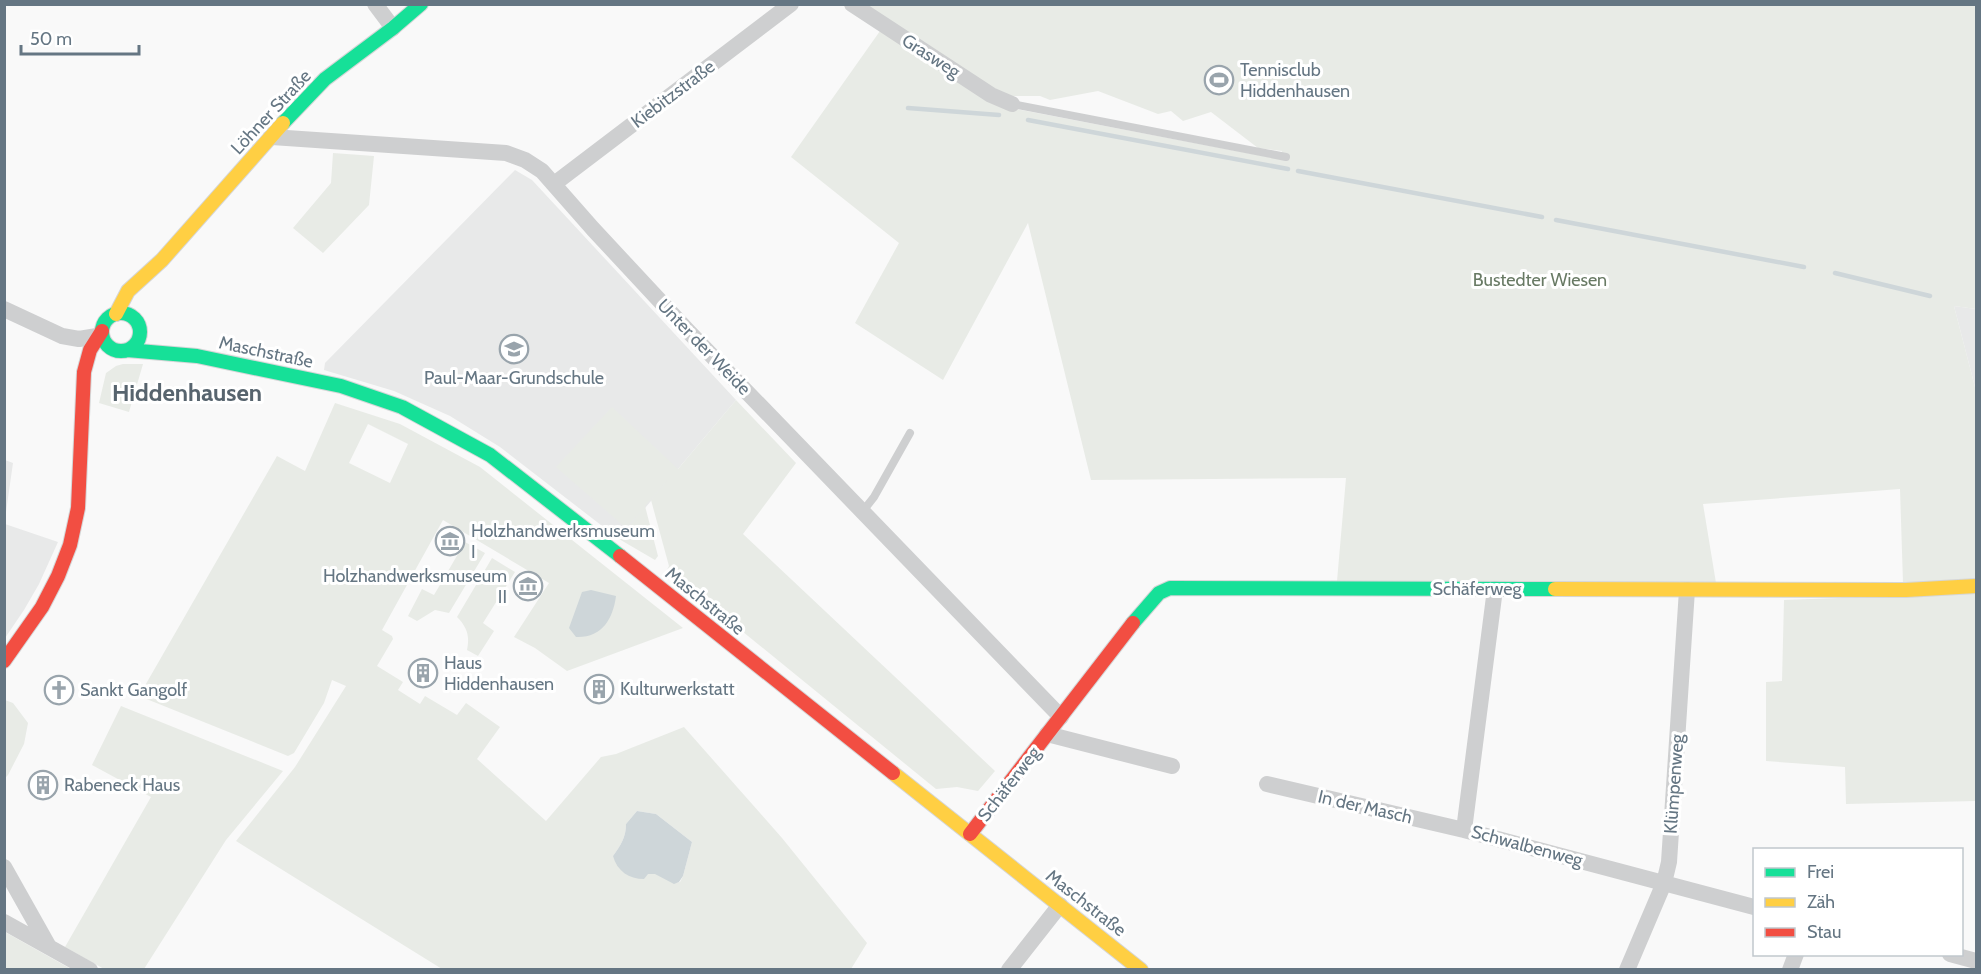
<svg xmlns="http://www.w3.org/2000/svg" width="1981" height="974" viewBox="0 0 1981 974" font-family="Cabin,sans-serif">
	<style>
		.built { fill: #e8e9e9 }
		.green { fill: #e8ebe6; fill-rule: evenodd }
		.water { fill: #ced6d9 }
		.lines { fill: none; stroke-linecap: round; stroke-linejoin: round }
		.stream { stroke: #ced6d9; stroke-width: 4.5 }
		.fast-casing { stroke: #d5d6d7; stroke-width: 16 }
		.slow-casing { stroke: #d5d6d7; stroke-width: 16 }
		.jam-casing { stroke: #d5d6d7; stroke-width: 16 }
		.lane { stroke: #cecfd0; stroke-width: 8 }
		.street { stroke: #cecfd0; stroke-width: 16 }
		.fast { stroke: #16e098; stroke-width: 14 }
		.slow { stroke: #ffcf43; stroke-width: 14 }
		.jam { stroke: #f24e42; stroke-width: 14 }
		.labels { text-anchor: middle; stroke-width: 6; stroke-linejoin: round; paint-order: stroke }
		.street-label { font-size: 18px; fill: #657683; stroke: #fff }
		.poi-label { font-size: 18px; fill: #657683; stroke: #fff; text-anchor: start }
		.park-label { font-size: 18px; fill: #687a64; stroke: #fff }
		.district-label { font-size: 24px; font-weight: bold; fill: #57646e; stroke: #fff }
	</style>
	<rect width="100%" height="100%" fill="#f9f9f9"/>
	<path class="built" d="M515 170 532 180 736 400 619 539 500 447 450 416 394 391 324 370 325 363Z
		M1954 306 1976 309V391Z
		M5 460 13 463 5 519 4 460Z
		M5 524 58 542 39 584 24 610 5 638Z"/>
	<path class="green" d="M861 5H1976V309L1954 306 1976 391V580L1903 583 1900 489 1703 504 1716 583 1337 581 1346 478 1091 480 1028 223 943 380 855 323 899 243 791 157 880 31 1000 106 1279 159 1282 151 1258 148 1211 112 1183 121 1171 111 1158 114 1098 91 1050 100 1040 96H1005Z
		M333 153 374 156 369 205 323 253 293 228 331 183Z
		M123 364H143L129 412 99 403 106 373 116 366Z
		M736 400 796 463 743 534 995 771 978 791 957 787 936 789 667 570 669 566 651 500 671 476 645 506 658 556 655 560 619 539 642 510 626 528 556 467 612 407 678 469Z
		M335 403 400 424 480 467 683 628 567 671 535 648 514 637 549 583 443 520 382 630 392 636 393 639 377 666 403 682 398 690 420 704 425 696 457 715 466 703 500 727 477 759 546 821 601 757 616 754 684 727 782 838 867 943 851 969H442L236 841 295 767 346 686 332 680 324 703 294 753 288 756 139 696 277 456 305 471ZM368 424 408 444 390 483 349 463ZM637 811 656 814 692 842 683 876 680 882 674 883 655 873 648 874 613 856C621 845 626 837 626 824Z
		M465 542 485 553 449 613 435 610 417 621 408 616 422 589 434 595Z
		M492 558 515 572 483 623 494 631 478 656 467 650C470 636 467 627 457 617Z
		M1976 593V801L1846 804 1845 767 1766 761V682L1782 681 1784 600Z
		M5 700 13 703 28 723 24 744 8 775 5 778Z
		M121 706 283 771 226 840 144 969H104L65 947 151 797 92 765Z
		M5 932 71 969H5Z"/>
	<path class="water" d="M591 590 616 596C613 619 602 638 576 637L569 628 582 592Z
		M637 811 656 814 692 842 683 876 679 882 674 884 655 874H648L644 879C629 879 617 871 613 856 621 845 626 837 626 824Z"/>
	<g class="lines">
		<path class="stream" d="M908 108 999 115
			M1028 120 1288 169
			M1298 171 1542 217
			M1556 220 1804 267
			M1835 273 1930 296"/>
		<g class="fast-casing">
			<path id="fast" d="M283 123 325 79 393 28 421 4
				M102 332a19 19 0 1 1 38 0a19 19 0 1 1-38 0Z
				M127 350 197 356 341 386 402 407 490 455 620 556
				M1133 623 1159 593 1170 588 1555 589"/>
		</g>
		<g class="slow-casing">
			<path id="slow" d="M116 314 128 291 162 260 283 123
				M1555 589 1906 590 1976 586
				M893 773 1141 970"/>
		</g>
		<g class="jam-casing">
			<path id="jam" d="M620 556 893 773
				M4 661 42 607 58 576 70 545 78 508 84 372 90 350 102 331
				M970 834 1133 623"/>
		</g>
		<path class="lane" d="M1012 104 1286 157
			M863 511 874 497 910 433"/>
		<path class="street" d="M375 4 393 28
			M852 4 991 95 1012 104
			M272 137 506 153 525 160 542 171 593 229 687 330 1061 717
			M554 184 791 4
			M4 309 62 336 79 339 97 336
			M1047 734 1172 766
			M1267 784 1464 830 1754 907
			M1464 830 1495 589
			M4 867 49 947
			M4 922 90 970
			M1950 954 1976 961
			M1009 970 1060 905
			M1627 970 1664 883 1669 862 1687 590
			M1790 970 1796 954"/>
		<use href="#fast" class="fast"/>
		<use href="#slow" class="slow"/>
		<use href="#jam" class="jam"/>
	</g>
	<defs>
		<g id="stadium-ring" transform="scale(1.5)"><circle r="9.5" fill="#fff" stroke="#99a4ac" stroke-width="1.5"/><path d="M0-5a6.5 5 0 1 0 0 10a6.5 5 0 1 0 0-10ZM-3.5-1.8h7v3.6h-7Z" fill="#99a4ac"/></g>
		<g id="school-ring" transform="scale(1.5)"><circle r="9.5" fill="#fff" stroke="#99a4ac" stroke-width="1.5"/><path d="M0-5L7-2L0 1L-7-2ZM-4 1L0 2.5L4 1V4Q0 6-4 4Z" fill="#99a4ac"/></g>
		<g id="museum-ring" transform="scale(1.5)"><circle r="9.5" fill="#fff" stroke="#99a4ac" stroke-width="1.5"/><path d="M0-6L6-3V-2H-6V-3ZM-5-1h2V3h-2ZM-1-1h2V3h-2ZM3-1h2V3H3ZM-6 4H6V6H-6Z" fill="#99a4ac"/></g>
		<g id="building-ring" transform="scale(1.5)"><circle r="9.5" fill="#fff" stroke="#99a4ac" stroke-width="1.5"/><path d="M-4-6H4V6H1V3H-1V6H-4ZM-2.5-4.3h1.7v1.8h-1.7ZM.8-4.3h1.7v1.8H.8ZM-2.5-1h1.7V.8h-1.7ZM.8-1h1.7V.8H.8Z" fill="#99a4ac"/></g>
		<g id="church-ring" transform="scale(1.5)"><circle r="9.5" fill="#fff" stroke="#99a4ac" stroke-width="1.5"/><path d="M-1.2-6h2.4v3.5h3.3v2.4h-3.3V6h-2.4V-.1h-3.3v-2.4h3.3Z" fill="#99a4ac"/></g>
	</defs>
	<g fill-rule="evenodd">
		<use href="#stadium-ring" x="1219" y="80"/>
		<use href="#school-ring" x="514" y="349"/>
		<use href="#museum-ring" x="450" y="541"/>
		<use href="#museum-ring" x="528" y="586"/>
		<use href="#building-ring" x="423" y="673"/>
		<use href="#building-ring" x="599" y="689"/>
		<use href="#church-ring" x="59" y="690"/>
		<use href="#building-ring" x="43" y="785"/>
	</g>
	<g class="labels">
		<g class="street-label">
			<text transform="translate(931 56) rotate(33)" y="6">Grasweg</text>
			<text transform="translate(673 94) rotate(-37)" y="6">Kiebitzstraße</text>
			<text transform="translate(271 112) rotate(-47)" y="6">Löhner Straße</text>
			<text transform="translate(704 347) rotate(46)" y="6">Unter der Weide</text>
			<text transform="translate(266 352) rotate(12)" y="6">Maschstraße</text>
			<text x="1477" y="595">Schäferweg</text>
			<text transform="translate(705 601) rotate(39)" y="6">Maschstraße</text>
			<text transform="translate(1009 784) rotate(-52)" y="6">Schäferweg</text>
			<text transform="translate(1674 784) rotate(-86)" y="6">Klümpenweg</text>
			<text transform="translate(1365 807) rotate(13)" y="6">In der Masch</text>
			<text transform="translate(1527 846) rotate(15)" y="6">Schwalbenweg</text>
			<text transform="translate(1086 903) rotate(38)" y="6">Maschstraße</text>
		</g>
		<g class="poi-label">
			<text x="1240" y="76">Tennisclub<tspan x="1240" dy="21">Hiddenhausen</tspan></text>
			<text x="514" y="384" text-anchor="middle">Paul-Maar-Grundschule</text>
			<text x="471" y="537">Holzhandwerksmuseum<tspan x="471" dy="21">I</tspan></text>
			<text x="507" y="582" text-anchor="end">Holzhandwerksmuseum<tspan x="507" dy="21">II</tspan></text>
			<text x="444" y="669">Haus<tspan x="444" dy="21">Hiddenhausen</tspan></text>
			<text x="620" y="695">Kulturwerkstatt</text>
			<text x="80" y="696">Sankt Gangolf</text>
			<text x="64" y="791">Rabeneck Haus</text>
		</g>
		<g class="park-label">
			<text x="1540" y="286">Bustedter Wiesen</text>
		</g>
		<g class="district-label">
			<text x="187" y="401">Hiddenhausen</text>
		</g>
	</g>
	<rect width="1981" height="974" fill="none" stroke="#657683" stroke-width="12"/>
	<rect x="1753" y="848" width="210" height="108" fill="#ffffff" stroke="#c1c8cd" stroke-width="1.5"/>
	<rect x="1765" y="868" width="30" height="9" fill="#16e098" stroke="#c1c8cd" stroke-width="1.5"/>
	<text x="1807" y="878" font-size="18" fill="#657683">Frei</text>
	<rect x="1765" y="898" width="30" height="9" fill="#ffcf43" stroke="#c1c8cd" stroke-width="1.5"/>
	<text x="1807" y="908" font-size="18" fill="#657683">Zäh</text>
	<rect x="1765" y="928" width="30" height="9" fill="#f24e42" stroke="#c1c8cd" stroke-width="1.5"/>
	<text x="1807" y="938" font-size="18" fill="#657683">Stau</text>
	<path d="M21 45v9h118v-9" fill="none" stroke="#657683" stroke-width="3"/>
	<text x="30" y="45" font-size="18" fill="#657683" stroke="#ffffff" stroke-width="4.5" paint-order="stroke">50 m</text>
</svg>
